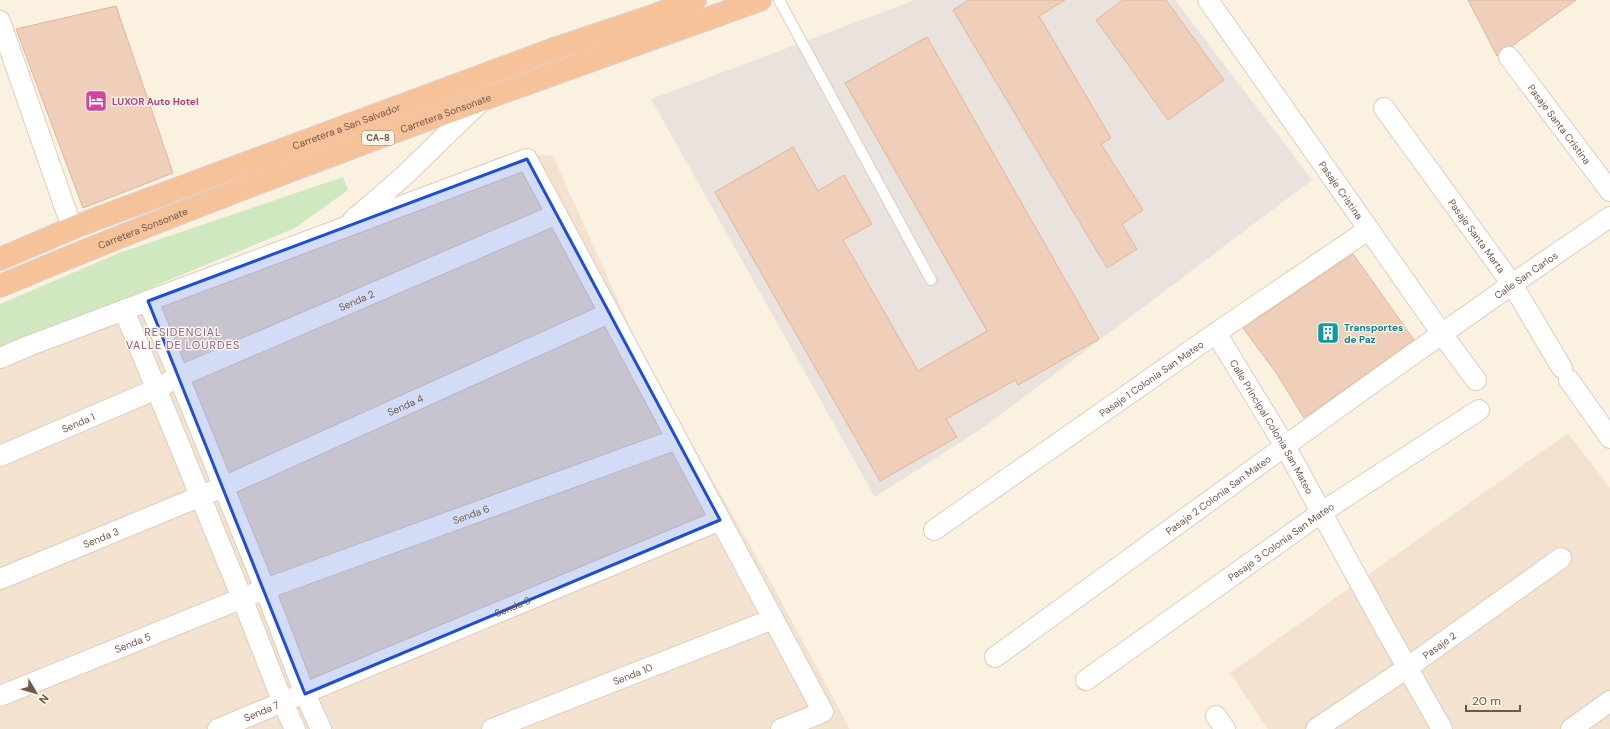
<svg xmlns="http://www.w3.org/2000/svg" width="1610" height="729" viewBox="0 0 1610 729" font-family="'DM Sans',sans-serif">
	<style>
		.residential { fill: #f2e2cf }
		.industrial { fill: #eae2dc }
		.green { fill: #d0e8c0 }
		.building { fill: #efcfb9; stroke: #e1b59a }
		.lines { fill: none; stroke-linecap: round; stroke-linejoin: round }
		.service-casing { stroke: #dfcdbd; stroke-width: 12 }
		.minor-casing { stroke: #dfcdbd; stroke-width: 22 }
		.trunk-casing { stroke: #dad3d0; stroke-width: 24 }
		.service { stroke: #fff; stroke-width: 10 }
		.minor { stroke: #fff; stroke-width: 20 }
		.trunk { stroke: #f6c29a; stroke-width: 22 }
		.marked { fill: #1d4ed8; fill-opacity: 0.2; stroke: #1d4ed8; stroke-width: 3; stroke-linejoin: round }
		.labels { text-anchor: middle; stroke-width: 3; stroke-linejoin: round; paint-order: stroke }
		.shield { fill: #fef5e6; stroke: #9b8678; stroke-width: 1 }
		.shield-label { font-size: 9px; font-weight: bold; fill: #715749 }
		.hotel-label { font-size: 10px; font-weight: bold; fill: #b23c85; stroke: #fef5e6; text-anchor: start }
		.street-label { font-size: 10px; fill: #715749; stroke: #fef5e6 }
		.culture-label { font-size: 10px; font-weight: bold; fill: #0d838f; stroke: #fef5e6; text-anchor: start }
		.neighbourhood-label { font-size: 11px; letter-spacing: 1px; fill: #846494; stroke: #fef5e6 }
	</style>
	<rect width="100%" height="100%" fill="#fbf1e0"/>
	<path class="residential" d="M531 154 553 156 648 367 768 577 850 729H0V366L132 295 343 229Z
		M1568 433 1610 488V729H1268L1230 673Z"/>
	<path class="industrial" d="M915 0H1175L1312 180 981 429 875 497 651 99Z"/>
	<path class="green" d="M343 177 348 190 295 228 0 350V304L119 253Z"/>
	<path class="building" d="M969 0H1065L1039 16 1111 138 1101 144 1143 210 1122 224 1137 249 1107 268 953 10Z
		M1123 0H1166L1224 80 1168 120 1096 20Z
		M1468 0H1576L1512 46 1502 48 1497 56Z
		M116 6 173 173 83 208 16 29Z
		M927 37 1099 339 1018 385 1015 380 946 419 957 437 880 481 715 192 793 147 818 191 844 175 872 224 843 240 918 371 987 331 845 83Z
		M1353 254 1414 340 1304 418 1277 374 1243 328Z"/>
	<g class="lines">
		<g class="service-casing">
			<path id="service" d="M779 0 931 280"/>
		</g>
		<g class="minor-casing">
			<g id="minor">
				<path id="s1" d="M1208 0 1442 334 1476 380"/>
				<path d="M0 21 72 228"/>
				<path id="s2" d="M1509 57 1610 191"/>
				<path id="s3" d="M1384 108 1512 284 1562 368"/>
				<path d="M353 220 405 175 482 100"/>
				<path d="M148 301 265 589 305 694 321 729"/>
				<path d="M124 310 242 598 283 703 295 729"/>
				<path id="s4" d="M1216 333 1285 446 1381 621 1442 729"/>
				<path d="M0 358 31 345 148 301 527 159 823 712 781 729"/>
				<path d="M1569 380 1610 438"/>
				<path id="s5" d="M0 456 156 389 178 377 557 214"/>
				<path id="s6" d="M934 530 1216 333 1369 229"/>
				<path id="s7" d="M0 579 223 487 609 313"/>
				<path id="s8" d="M995 657C1199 509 1401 359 1610 217"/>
				<path id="s9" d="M1086 680 1322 512 1479 410"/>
				<path id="s10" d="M0 696 265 589 677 439"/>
				<path d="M1216 716 1225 729"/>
				<path id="s11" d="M218 729 720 520"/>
				<path id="s12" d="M492 729 773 619"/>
				<path id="s13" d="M1316 729 1407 668 1561 558"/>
				<path d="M1571 729 1610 701"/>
			</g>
		</g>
		<g class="trunk-casing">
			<g id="trunk">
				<path id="s14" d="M0 259 77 226 554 49 650 17 695 0"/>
				<path id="s15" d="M0 286C250 181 505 91 760 0"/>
			</g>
		</g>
		<use href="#service" class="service"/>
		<use href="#minor" class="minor"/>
		<use href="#trunk" class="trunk"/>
	</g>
	<path class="marked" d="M527 159 720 520 305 694 148 301Z"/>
	<defs>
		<g id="hotel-square" transform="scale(1.15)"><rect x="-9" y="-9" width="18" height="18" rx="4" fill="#d1479c" stroke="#fef5e6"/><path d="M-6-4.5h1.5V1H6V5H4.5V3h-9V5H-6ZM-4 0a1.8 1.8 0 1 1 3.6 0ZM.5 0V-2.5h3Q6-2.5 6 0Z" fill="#fff"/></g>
		<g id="building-square" transform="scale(1.15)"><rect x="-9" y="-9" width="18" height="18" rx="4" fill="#0f9aa8" stroke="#fef5e6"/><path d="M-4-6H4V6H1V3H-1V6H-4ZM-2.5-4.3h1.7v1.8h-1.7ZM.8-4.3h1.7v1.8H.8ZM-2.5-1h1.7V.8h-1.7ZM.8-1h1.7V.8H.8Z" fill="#fff"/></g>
	</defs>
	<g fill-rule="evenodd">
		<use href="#hotel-square" x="96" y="101"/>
		<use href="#building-square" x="1328" y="333"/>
	</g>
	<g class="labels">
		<rect class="shield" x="362" y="131" width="32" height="14" rx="3"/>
		<g class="shield-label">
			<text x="378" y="141">CA-8</text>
		</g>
		<g class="hotel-label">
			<text x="112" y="105">LUXOR Auto Hotel</text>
		</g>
		<g class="street-label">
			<text dy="4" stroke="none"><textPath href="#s15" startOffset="478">Carretera Sonsonate</textPath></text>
			<text dy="4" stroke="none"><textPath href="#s2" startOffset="84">Pasaje Santa Cristina</textPath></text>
			<text dy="4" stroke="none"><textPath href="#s14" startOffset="371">Carretera a San Salvador</textPath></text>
			<text dy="4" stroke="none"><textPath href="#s1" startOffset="232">Pasaje Cristina</textPath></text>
			<text dy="4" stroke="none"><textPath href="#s15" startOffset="154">Carretera Sonsonate</textPath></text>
			<text dy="4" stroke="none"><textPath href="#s3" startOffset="158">Pasaje Santa Marta</textPath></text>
			<text dy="4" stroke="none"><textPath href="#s8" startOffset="654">Calle San Carlos</textPath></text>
			<text dy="4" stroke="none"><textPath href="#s5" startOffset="389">Senda 2</textPath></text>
			<text dy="4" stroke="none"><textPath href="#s6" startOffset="265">Pasaje 1 Colonia San Mateo</textPath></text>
			<text dy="4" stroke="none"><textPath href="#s7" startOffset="441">Senda 4</textPath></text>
			<text dy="4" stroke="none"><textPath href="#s5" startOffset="85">Senda 1</textPath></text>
			<text dy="4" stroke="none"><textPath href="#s4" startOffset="109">Calle Principal Colonia San Mateo</textPath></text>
			<text dy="4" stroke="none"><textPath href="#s8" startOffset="276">Pasaje 2 Colonia San Mateo</textPath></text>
			<text dy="4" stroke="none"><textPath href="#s10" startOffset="505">Senda 6</textPath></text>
			<text dy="4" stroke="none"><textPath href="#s7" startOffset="109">Senda 3</textPath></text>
			<text dy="4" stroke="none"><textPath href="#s9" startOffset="239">Pasaje 3 Colonia San Mateo</textPath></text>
			<text dy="4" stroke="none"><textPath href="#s11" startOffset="319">Senda 8</textPath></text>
			<text dy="4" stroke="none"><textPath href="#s10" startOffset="143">Senda 5</textPath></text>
			<text dy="4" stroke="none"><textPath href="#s13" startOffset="149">Pasaje 2</textPath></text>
			<text dy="4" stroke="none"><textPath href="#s12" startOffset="151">Senda 10</textPath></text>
			<text dy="4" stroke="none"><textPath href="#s11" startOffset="47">Senda 7</textPath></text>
		</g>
		<g class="culture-label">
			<text x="1344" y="331">Transportes<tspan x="1344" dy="12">de Paz</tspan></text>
		</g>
		<g class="neighbourhood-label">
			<text x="183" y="336">RESIDENCIAL<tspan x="183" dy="13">VALLE DE LOURDES</tspan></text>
		</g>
	</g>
	<g transform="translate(36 693) rotate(128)" stroke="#fef5e6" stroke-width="3" paint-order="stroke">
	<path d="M0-3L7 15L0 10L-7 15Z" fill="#715749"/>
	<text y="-6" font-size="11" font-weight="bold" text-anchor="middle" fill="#715749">N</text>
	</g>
	<path d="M1466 705v6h54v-6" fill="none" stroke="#715749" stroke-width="2"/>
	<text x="1472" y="705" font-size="12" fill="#715749" stroke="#fef5e6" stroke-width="3" paint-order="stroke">20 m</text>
</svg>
